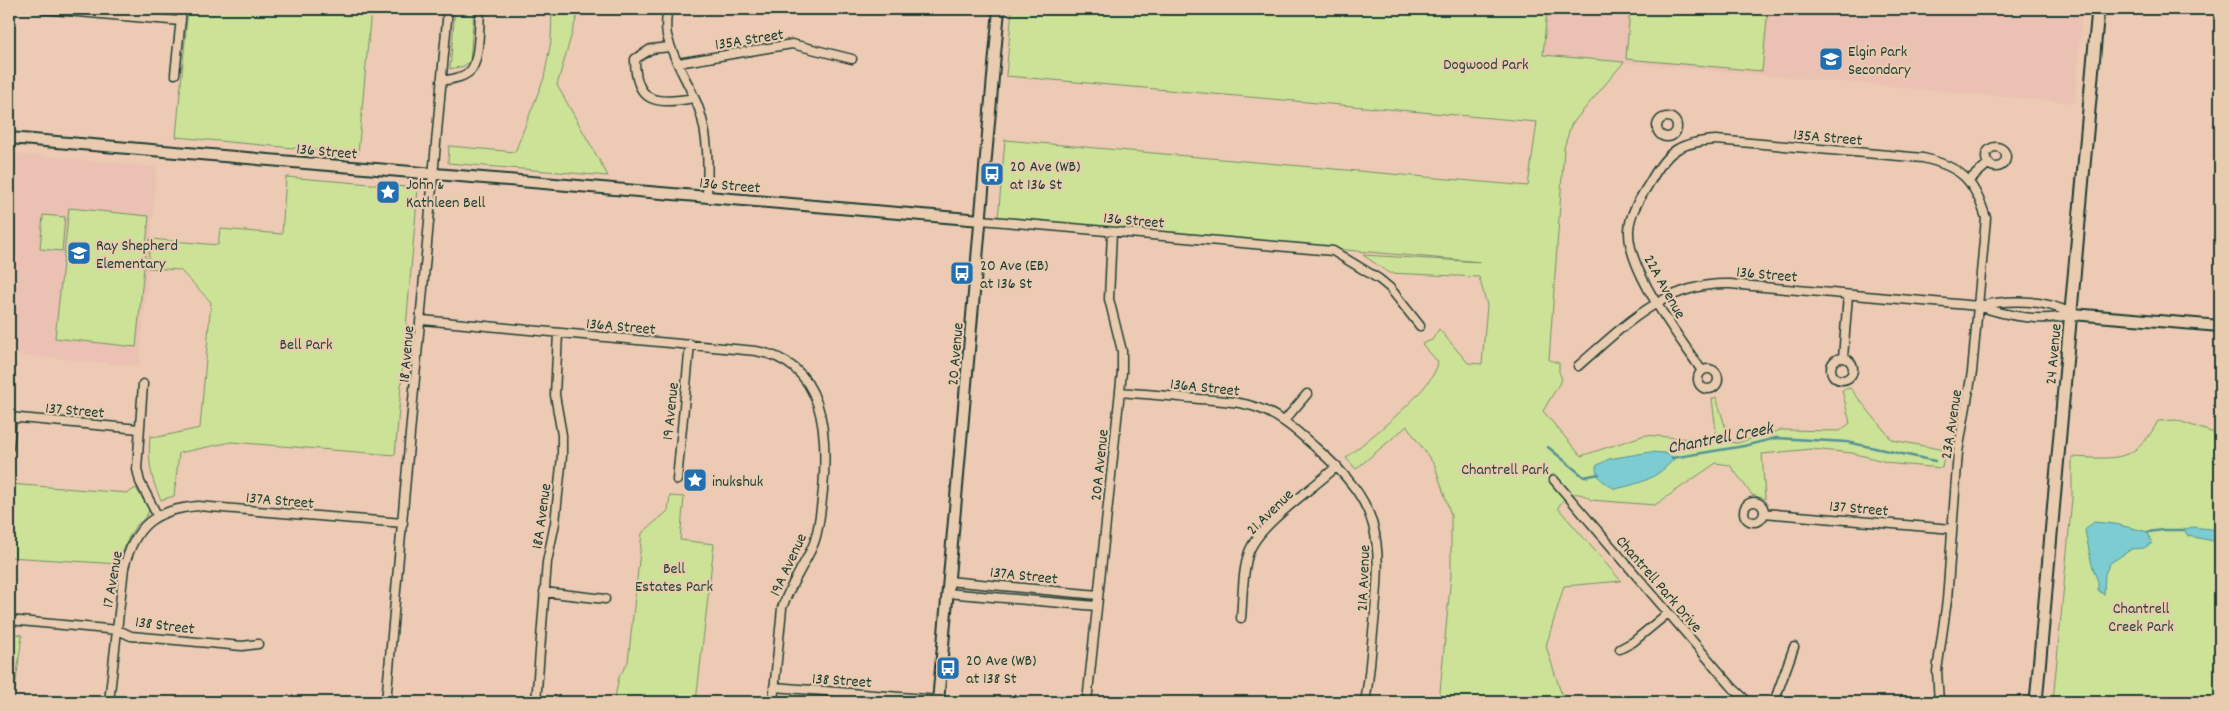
<svg xmlns="http://www.w3.org/2000/svg" width="2229" height="711" viewBox="0 0 2229 711" font-family="Dekko,sans-serif">
	<style>
		.built { fill: #eac1b2 }
		.green { fill: #cbe297; stroke: #759066 }
		.water { fill: #7bccd2; stroke: #569393 }
		.lines { fill: none; stroke-linecap: round; stroke-linejoin: round }
		.stream { stroke: #569393; stroke-width: 2.5 }
		.minor-casing { stroke: #1f3d34; stroke-width: 11 }
		.tertiary-casing { stroke: #1f3d34; stroke-width: 14 }
		.secondary-casing { stroke: #1f3d34; stroke-width: 15 }
		.minor { stroke: #e9ccb0; stroke-width: 8 }
		.tertiary { stroke: #e9ccb0; stroke-width: 10 }
		.secondary { stroke: #e9ccb0; stroke-width: 11 }
		.labels { text-anchor: middle; stroke-width: 4.5; stroke-linejoin: round; paint-order: stroke }
		.street-label { font-size: 16px; fill: #1f3d34; stroke: #e9ccb0 }
		.poi-label { font-size: 16px; fill: #1f3d34; stroke: #e9ccb0; text-anchor: start }
		.park-label { font-size: 16px; fill: #284539; stroke: #e9ccb0 }
		.water-label { font-size: 18px; font-style: italic; fill: #24443c; stroke: #e9ccb0 }
	</style>
	<rect width="100%" height="100%" fill="#edcab3"/>
	<filter id="ink" filterUnits="userSpaceOnUse"><feTurbulence type="fractalNoise" baseFrequency=".02" numOctaves="2"/><feDisplacementMap in="SourceGraphic" scale="10" xChannelSelector="R" yChannelSelector="G"/><feConvolveMatrix kernelMatrix="1 2 1 2 8 2 1 2 1" color-interpolation-filters="sRGB"/></filter>
	<g filter="url(#ink)">
		<path class="built" d="M1547 9H2082L2075 103 1543 55Z
			M9 153 157 167 139 366 9 354Z"/>
		<path class="green" d="M188 9H371L358 154 176 137Z
			M455 9H474L470 61 464 66 450 69Z
			M552 9H579L557 85 608 176 448 163 449 146 515 152 544 78 551 41Z
			M1012 9H1547L1543 55 1624 62 1571 125 1564 148 1549 360 1559 363V372L1562 379 1543 411 1581 456 1645 435 1713 441 1716 431 1712 399 1716 397 1730 442 1737 443 1781 430 1840 431 1850 423 1842 390 1850 388 1892 440 1945 450 1942 468 1895 464 1852 453 1811 449 1762 454 1765 499 1752 495 1730 465 1716 463 1655 505 1591 500C1578 489 1565 493 1558 508L1621 581 1564 586 1546 646 1564 702H1439L1451 575V515L1435 466 1407 426 1356 469 1346 458C1368 439 1435 389 1438 362L1422 344 1432 340 1439 329 1468 363 1482 364 1487 305 1479 277 1389 273 1363 255 1481 262 998 219 1005 140 1528 186 1537 122 1006 76Z
			M1630 9H1768L1762 71 1626 59Z
			M286 177 418 188 395 455 231 442 179 453 174 496 161 500C150 477 148 461 150 436L158 437 200 428 211 302 180 270 148 268 150 239 218 245 220 229 282 234Z
			M69 208 149 216 136 347 55 338Z
			M43 215 65 217 62 251 40 249Z
			M2176 420 2220 435V702H2053L2072 499V457C2115 459 2136 463 2158 421Z
			M9 484 128 493 136 488 149 509C147 519 141 520 135 527 127 538 123 551 119 564L9 557Z
			M670 496 684 497 680 540 714 544 696 702H614L619 677 628 662 642 533 668 511Z
			M9 633 22 635 15 689H9Z"/>
		<path class="water" d="M1650 452 1664 453 1675 458C1656 479 1642 483 1615 489 1604 482 1596 479 1596 466L1609 459Z
			M2094 522 2115 524 2148 532 2152 543 2144 548 2132 549 2110 563 2105 574 2104 595 2098 590V582L2092 565 2085 530Z
			M2192 527 2220 530V548L2214 541 2188 536 2184 530Z"/>
		<g class="lines">
			<path class="stream" d="M1548 447 1584 477 1599 474
				M1672 458 1744 446 1776 438 1847 442 1935 461
				M2148 532 2163 530H2183"/>
			<g class="minor-casing">
				<path id="minor" d="M43 9 181 21
					M667 9C667 17 665 27 667 35 673 61 690 84 699 109 709 137 708 168 707 197
					M670 47 651 49 635 59C635 103 656 105 694 98
					M678 63 792 44 852 59
					M175 74 182 9
					M441 81C451 79 464 78 471 70 480 60 479 23 480 9
					M1657 127a10 10 0 1 1 20 0a10 10 0 1 1-20 0Z
					M1986 157a10 10 0 1 1 20 0a10 10 0 1 1-20 0Z
					M1969 180 1989 163
					M981 220 1333 251 1379 279 1390 288 1420 326
					M1979 306C2008 299 2046 299 2072 314
					M422 320 756 351C825 363 828 433 823 490 821 507 820 526 814 543 805 565 790 584 782 608L773 702
					M1843 358 1848 295
					M1831 369a11 11 0 1 1 22 0a11 11 0 1 1-22 0Z
					M1578 366C1624 326 1665 282 1730 284L1979 306C2007 316 2043 323 2072 314
					M1698 379a10 10 0 1 1 20 0a10 10 0 1 1-20 0Z
					M1702 371C1679 336 1627 271 1629 230 1630 212 1641 197 1650 182 1668 150 1680 142 1716 140L1923 158C1962 167 1974 180 1986 218L1972 372 1958 452 1947 600 1937 671 1939 702
					M143 384 137 469 140 482 157 515
					M1120 392C1146 394 1173 396 1199 399 1217 400 1235 401 1252 406 1277 413 1296 430 1315 447 1383 505 1382 539 1374 623 1371 649 1370 676 1365 702
					M9 417 139 429
					M1284 421 1307 394
					M9 447 12 417
					M677 480 690 344
					M1554 480 1733 688 1748 702
					M1744 512a10 10 0 1 1 20 0a10 10 0 1 1-20 0Z
					M1764 513 1952 529
					M948 581 1098 595
					M544 592 605 599
					M947 593 1096 606
					M1241 618C1243 597 1242 572 1249 552 1260 523 1313 489 1337 466
					M9 620 118 630 131 636 242 646 258 644
					M1620 649 1633 642 1668 613
					M774 687 938 700
					M109 702 124 568C135 525 154 510 198 506L403 523
					M386 702 448 9
					M536 702 547 562 555 523 562 456V435L555 395 558 333
					M1087 702 1122 372V351L1109 299 1112 232
					M1774 702 1794 647"/>
			</g>
			<g class="tertiary-casing">
				<path id="tertiary" d="M9 138 981 220
					M2072 314 2220 326
					M938 702 999 9"/>
			</g>
			<g class="secondary-casing">
				<path id="secondary" d="M2036 702 2098 9"/>
			</g>
			<use href="#minor" class="minor"/>
			<use href="#tertiary" class="tertiary"/>
			<use href="#secondary" class="secondary"/>
		</g>
	</g>
	<defs>
		<g id="school-square" transform="scale(1.25)"><rect x="-9" y="-9" width="18" height="18" rx="4" fill="#1f6fb2" stroke="#e9ccb0"/><path d="M0-5L7-2L0 1L-7-2ZM-4 1L0 2.5L4 1V4Q0 6-4 4Z" fill="#fff"/></g>
		<g id="bus-square" transform="scale(1.25)"><rect x="-9" y="-9" width="18" height="18" rx="4" fill="#1f6fb2" stroke="#e9ccb0"/><path d="M-5-6H5V4H4V6H2V4H-2V6H-4V4H-5ZM-3.5-4V0h7V-4ZM-3.5 1.2v1.5H-2V1.2ZM2 1.2v1.5H3.5V1.2Z" fill="#fff"/></g>
		<g id="sight-square" transform="scale(1.25)"><rect x="-9" y="-9" width="18" height="18" rx="4" fill="#1f6fb2" stroke="#e9ccb0"/><path d="M0-6L1.8-2.2L6-1.7L2.9 1.2L3.7 5.4L0 3.3L-3.7 5.4L-2.9 1.2L-6-1.7L-1.8-2.2Z" fill="#fff"/></g>
	</defs>
	<g fill-rule="evenodd">
		<use href="#school-square" x="1831" y="59"/>
		<use href="#bus-square" x="992" y="174"/>
		<use href="#sight-square" x="388" y="192"/>
		<use href="#school-square" x="79" y="253"/>
		<use href="#bus-square" x="962" y="273"/>
		<use href="#sight-square" x="695" y="480"/>
		<use href="#bus-square" x="948" y="668"/>
	</g>
	<g class="labels">
		<g class="street-label">
			<text transform="translate(749 38) rotate(-9)" y="6">135A Street</text>
			<text transform="translate(1828 136) rotate(5)" y="6">135A Street</text>
			<text transform="translate(327 150) rotate(5)" y="6">136 Street</text>
			<text transform="translate(730 184) rotate(5)" y="6">136 Street</text>
			<text transform="translate(1134 219) rotate(5)" y="6">136 Street</text>
			<text transform="translate(1767 273) rotate(5)" y="6">136 Street</text>
			<text transform="translate(1666 286) rotate(61)" y="6">22A Avenue</text>
			<text transform="translate(621 325) rotate(5)" y="6">136A Street</text>
			<text transform="translate(405 354) rotate(-85)" y="6">18 Avenue</text>
			<text transform="translate(954 354) rotate(-85)" y="6">20 Avenue</text>
			<text transform="translate(2052 354) rotate(-85)" y="6">24 Avenue</text>
			<text transform="translate(1205 386) rotate(6)" y="6">136A Street</text>
			<text transform="translate(75 409) rotate(5)" y="6">137 Street</text>
			<text transform="translate(669 411) rotate(-84)" y="6">19 Avenue</text>
			<text transform="translate(1950 424) rotate(-81)" y="6">23A Avenue</text>
			<text transform="translate(1098 465) rotate(-84)" y="6">20A Avenue</text>
			<text transform="translate(280 499) rotate(5)" y="6">137A Street</text>
			<text transform="translate(1859 507) rotate(5)" y="6">137 Street</text>
			<text transform="translate(1269 511) rotate(-44)" y="6">21 Avenue</text>
			<text transform="translate(540 516) rotate(-82)" y="6">18A Avenue</text>
			<text transform="translate(787 564) rotate(-65)" y="6">19A Avenue</text>
			<text transform="translate(1024 574) rotate(6)" y="6">137A Street</text>
			<text transform="translate(1362 578) rotate(-88)" y="6">21A Avenue</text>
			<text transform="translate(111 579) rotate(-80)" y="6">17 Avenue</text>
			<text transform="translate(1660 583) rotate(49)" y="6">Chantrell Park Drive</text>
			<text transform="translate(165 624) rotate(7)" y="6">138 Street</text>
			<text transform="translate(842 679) rotate(4)" y="6">138 Street</text>
		</g>
		<g class="poi-label">
			<text x="1848" y="56">Elgin Park<tspan x="1848" dy="18">Secondary</tspan></text>
			<text x="1010" y="171">20 Ave (WB)<tspan x="1010" dy="18">at 136 St</tspan></text>
			<text x="406" y="189">John &amp;<tspan x="406" dy="18">Kathleen Bell</tspan></text>
			<text x="96" y="250">Ray Shepherd<tspan x="96" dy="18">Elementary</tspan></text>
			<text x="980" y="270">20 Ave (EB)<tspan x="980" dy="18">at 136 St</tspan></text>
			<text x="712" y="486">inukshuk</text>
			<text x="966" y="665">20 Ave (WB)<tspan x="966" dy="18">at 138 St</tspan></text>
		</g>
		<g class="park-label">
			<text x="1486" y="69">Dogwood Park</text>
			<text x="306" y="349">Bell Park</text>
			<text x="1505" y="474">Chantrell Park</text>
			<text x="674" y="573">Bell<tspan x="674" dy="18">Estates Park</tspan></text>
			<text x="2141" y="613">Chantrell<tspan x="2141" dy="18">Creek Park</tspan></text>
		</g>
		<g class="water-label">
			<text transform="translate(1720 437) rotate(-11)" y="6">Chantrell Creek</text>
		</g>
	</g>
	<rect width="2229" height="711" fill="none" stroke="#e9ccb0" stroke-width="30"/>
	<rect x="15" y="15" width="2199" height="681" fill="none" stroke="#1f3d34" stroke-width="2" filter="url(#ink)"/>
</svg>
